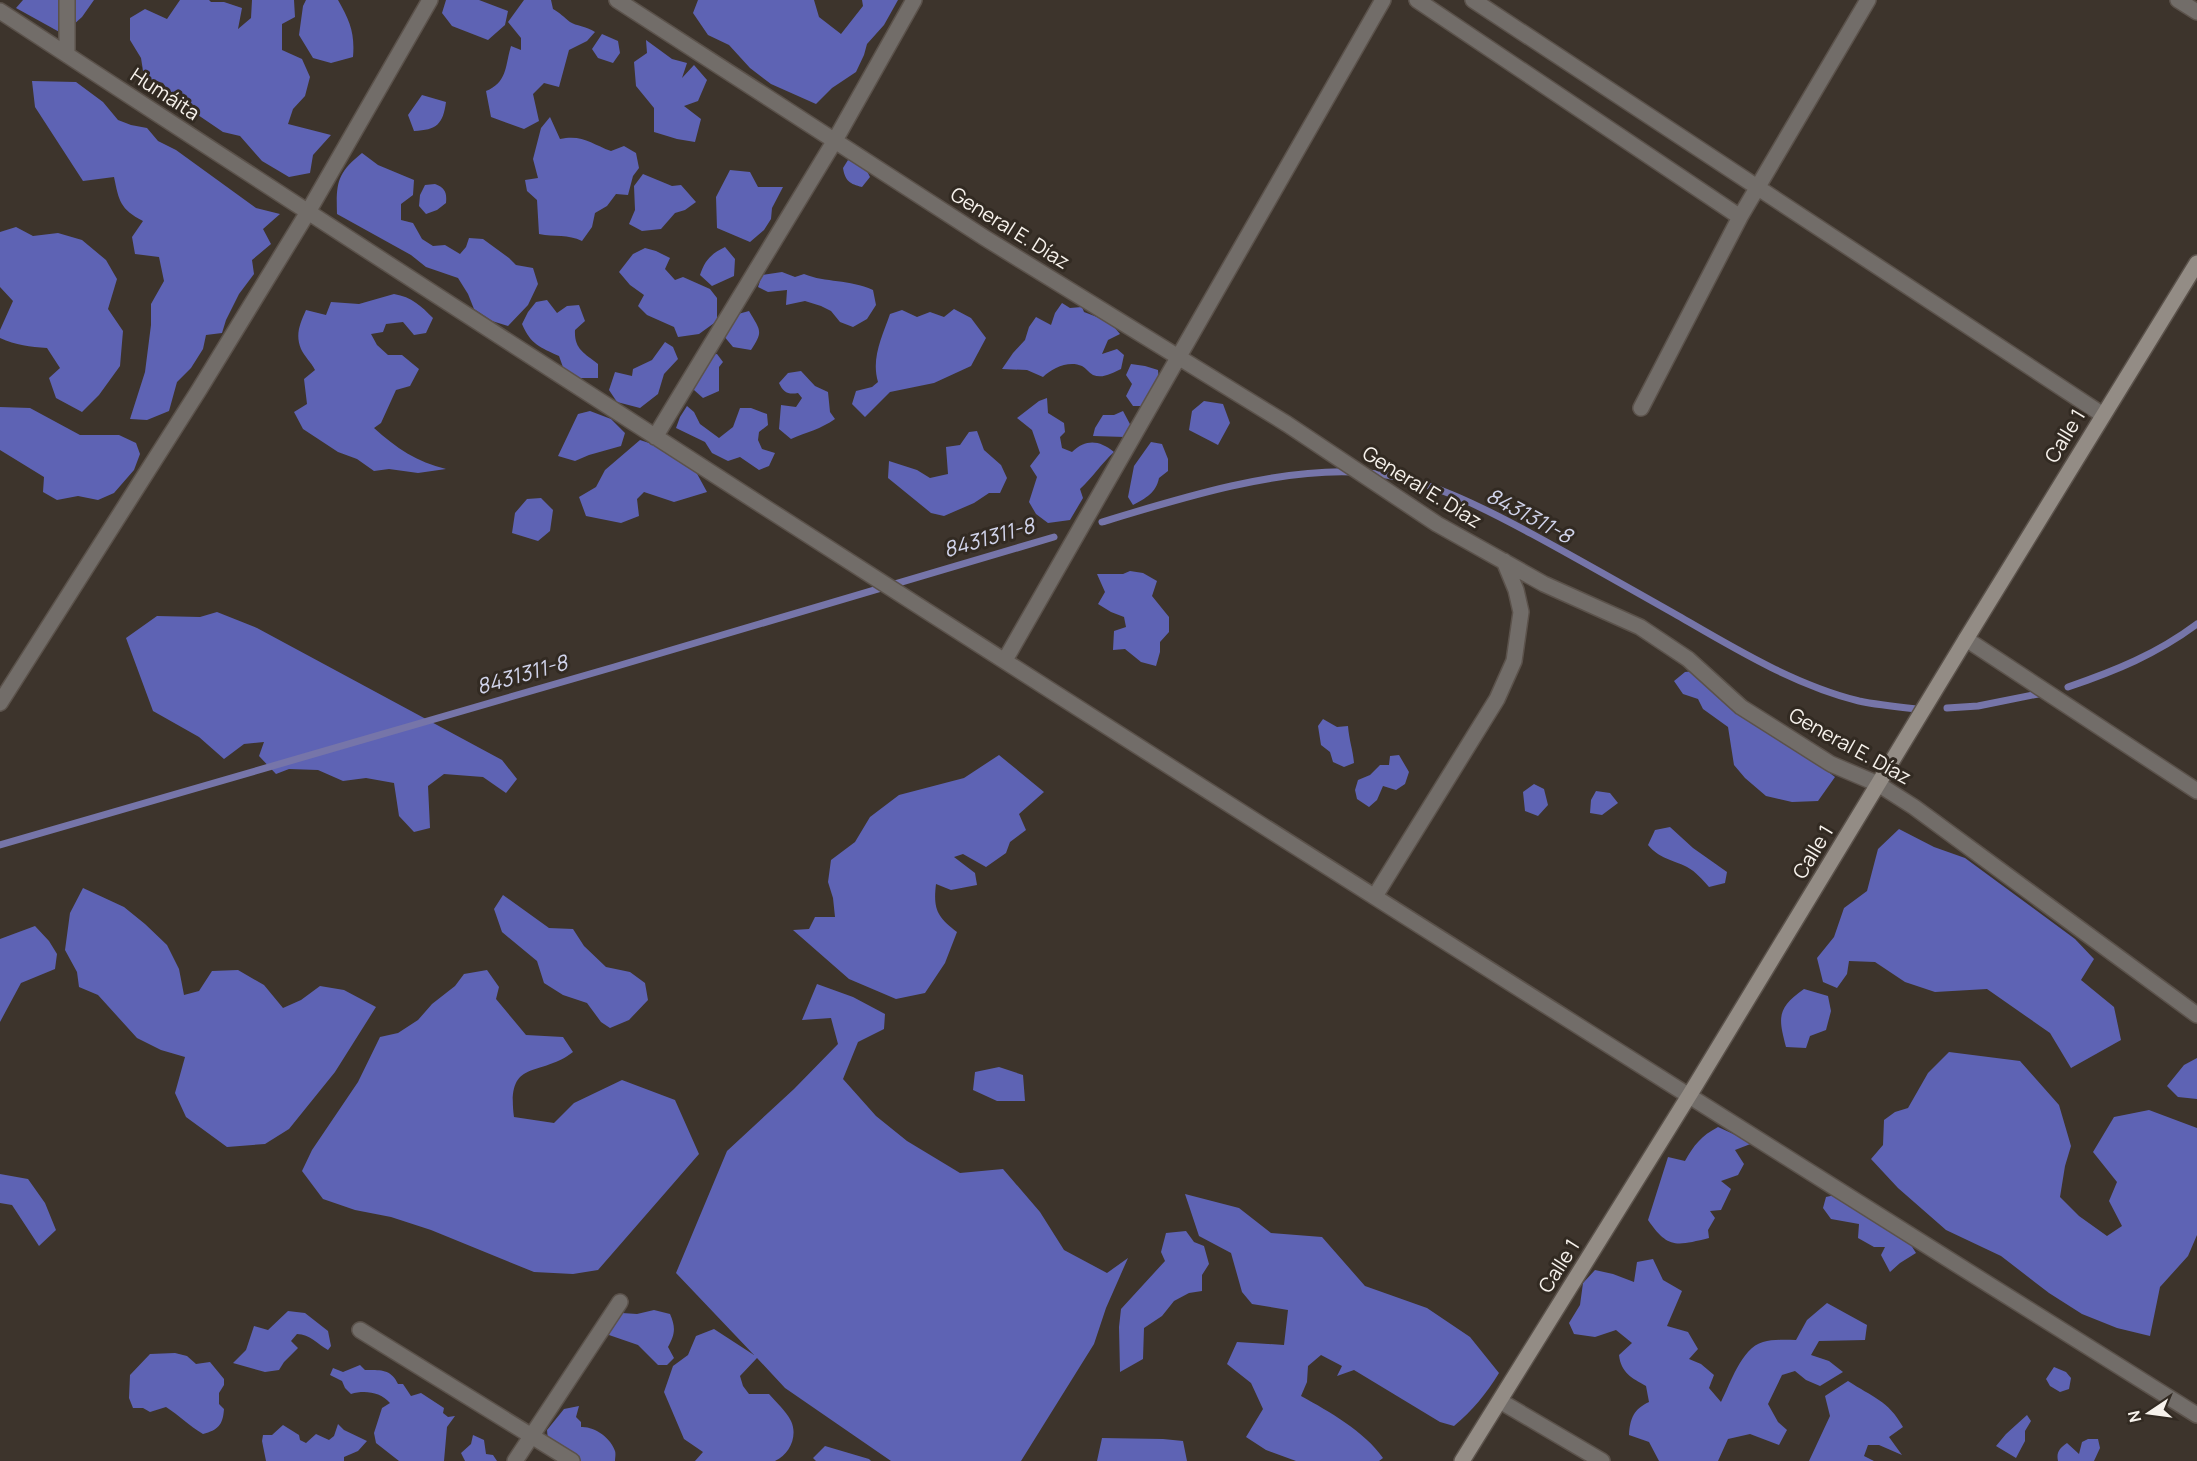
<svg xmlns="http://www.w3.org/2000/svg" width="2197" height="1461" viewBox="0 0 2197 1461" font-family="Manrope,sans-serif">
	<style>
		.forest { fill: #5e63b4 }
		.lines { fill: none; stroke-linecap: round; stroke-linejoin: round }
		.stream { stroke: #7675a9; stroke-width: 7 }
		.street-casing { stroke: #5b524b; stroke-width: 18 }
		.secondary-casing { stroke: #5b524b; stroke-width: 18 }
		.street { stroke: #726d69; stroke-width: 15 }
		.secondary { stroke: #938c85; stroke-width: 15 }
		.labels { text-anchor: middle; stroke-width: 6; stroke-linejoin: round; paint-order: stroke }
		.street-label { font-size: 20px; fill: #f7f2ec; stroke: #322a22 }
		.water-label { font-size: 21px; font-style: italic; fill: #d1d4eb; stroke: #322a22 }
	</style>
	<rect width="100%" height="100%" fill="#3d342c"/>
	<path class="forest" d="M23 0H94L82 17 63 34 16 8Z
		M180 0H209L211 2H224L242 8 238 29 251 18 252 0H294L295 17 282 24V50L302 59 310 77 305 96 293 109 288 124 331 135 313 155 310 173 289 177 262 161 240 136 223 132 173 98 163 83 144 77 141 58 130 40V18L145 9 167 19Z
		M306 0H338C350 21 355 33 353 57L331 63 313 58 299 35 303 6Z
		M446 0H479L508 11 505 25 488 40 452 26 442 13Z
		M524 0H551L553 9C560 13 564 17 570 22 576 26 586 26 595 32L587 41 569 50 559 87 544 83 533 94 539 121 524 129 491 117 486 91C508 82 505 65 511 46L521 50V38L508 22Z
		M698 0H814L819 17 841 34 863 6 862 0H898L884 25 867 44 864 55 856 72 832 88 816 104 771 84 750 68 729 45 708 35 693 13Z
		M602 34 618 41 620 53 613 63 598 58 592 49Z
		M646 40 672 59 687 63 682 78 694 65 707 80 698 101 684 106 701 119 695 142 677 139 654 132V108L636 86 634 62 647 53Z
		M32 81 76 82 103 102 118 120 131 125 147 128 158 141 176 150 256 208 280 214 263 229 271 244 252 260 254 274 239 294 226 320 222 333 206 335 203 349 191 368 177 382 169 411 147 420 130 419 145 372 151 325V304L164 281 159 257 135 254 132 237 143 221C120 209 119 201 114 177L83 181 35 107Z
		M422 95 446 102C443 124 437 130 414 131L408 115Z
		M550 117 560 139C582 134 592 144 611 151L624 146 636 153 639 168 633 176 628 195 616 194 607 206 595 213 592 227 582 241C568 234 555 237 539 234L537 200 527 191 525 180 538 178 533 159 541 128Z
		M362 153 378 165 414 180 413 195 401 204V220L413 223 422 239 433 246 445 245 460 254 466 247 469 238 483 239 509 258 516 265 533 268 538 284 528 305 508 326 492 321 474 309 468 294 458 278 426 267 411 255 337 214C336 183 337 173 362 153Z
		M848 160 865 167 870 177 862 187C850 184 845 181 843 168Z
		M730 170 750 172 758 187H783L772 208 771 219 764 230 750 242 717 228 716 197Z
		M643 174 672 186 681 185 696 202 685 210 675 213 661 229 642 231 629 224 635 210 634 186Z
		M435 184C445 188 447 192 446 203L437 210 426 214 419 206 420 195 425 185Z
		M16 227 33 236 58 233 82 240 106 260 117 279 108 309 123 331 120 366 99 395 82 412 56 398 49 378 60 368 47 348C30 347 16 345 0 338V330L13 301 0 287V232Z
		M725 247 735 259 734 276 712 286 700 275C705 260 711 254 725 247Z
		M645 248 656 251 670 258 665 269 675 280 683 277 710 289 717 298V321L699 334 678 337 674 327 647 315 638 306 644 295 630 285 619 272 633 254Z
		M782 272 795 277 804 274C826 283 849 279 873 290L876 305 867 319 853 327 840 322 831 311 821 306 805 301 786 305 787 290 768 292 758 287 762 275Z
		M394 294C412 297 421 306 433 318L426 333 414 335 403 322 386 324 383 332 371 334 377 345 388 355H402L419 369 410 386 396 390 381 423 374 428C396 448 417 462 446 469L418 473 389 469 374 471 357 459 338 452 303 429 294 412 307 404 304 379 315 370C311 362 304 356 301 349 295 334 300 324 306 310L326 315 331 302 359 304Z
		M547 300 557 313 567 306 579 305 585 321 575 330C574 349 584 353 598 364V378H579L564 370 559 356C540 347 531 345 522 324L528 312 536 302Z
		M1062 303 1070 308 1082 307 1084 312 1110 322 1120 334 1108 340 1102 354 1117 349 1124 355 1121 369C1112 373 1103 379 1093 375 1089 373 1086 368 1082 366 1069 360 1052 368 1043 377L1027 370 1002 369 1013 353 1025 340 1029 327 1036 317 1051 325 1055 313Z
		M954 309 971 318 986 338 971 366 934 383 890 392 865 417 852 404 856 391 872 387 878 382C871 358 882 337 890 314L902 310 917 317 930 312 944 317Z
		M749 311C760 330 764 331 751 350L733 347 723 335 738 314Z
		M665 342 673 347 678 359 664 374 658 394 640 408 617 402 609 390 615 372 632 376 633 369 652 360Z
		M717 354 723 362 719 367V391L703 398 694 390 690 368 699 356Z
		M1131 364 1145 366 1158 370 1159 382 1142 406H1133L1126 396 1132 384 1126 375Z
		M801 371 815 386 828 392 830 412 835 419C821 429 807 432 791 439L779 429 781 405 796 407 802 398 798 393C788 395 783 392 779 383L788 373Z
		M1047 398 1048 413 1064 423 1065 432 1060 437 1062 448 1072 452C1086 439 1099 440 1114 452 1101 464 1093 477 1080 489L1083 498 1070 520 1048 523 1036 514 1029 502 1037 477 1030 466 1040 453 1032 430 1017 418 1039 401Z
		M1204 401 1223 404 1230 423 1218 445 1189 430 1192 411Z
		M687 406 694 412 700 424 719 438 733 427 740 408H751L767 414 768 425 759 432 758 440 762 449 775 453 769 466 759 470 740 457 728 461 712 453 705 442 676 428 680 417Z
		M0 407 30 408 80 435H119L136 443 140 454 134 470 114 493 98 500 78 496 57 500 43 492 44 477 0 450Z
		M590 411 611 419 625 433 621 446 589 455 575 461 558 456 578 414Z
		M1123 411 1131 426 1125 437 1093 436 1095 428 1103 415H1114Z
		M977 431 984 450 1001 465 1007 478 1000 493H989L974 503 944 516 931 513 888 478 889 461 917 470 930 478 948 474 946 447 960 445 969 432Z
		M640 440 664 448 695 470 707 492 674 502 644 492 637 499 639 516 621 523 586 516 579 497 596 487 605 470Z
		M1151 442 1162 444 1168 459V471L1159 478C1156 493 1146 498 1133 505L1128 497 1134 466Z
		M541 498 553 510 550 531 538 541 512 533 515 513 527 499Z
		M1130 571 1143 573 1157 581 1152 596 1169 617V632L1160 642V652L1156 666 1141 662 1125 649 1113 650 1114 631 1126 627 1124 617 1111 612 1098 604 1105 592 1097 574H1123Z
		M217 612 257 628 502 760 517 779 506 793 483 777 444 774 428 786 430 828 414 832 399 816 394 783 366 778 343 781 318 770 289 769 276 774 259 756 264 742 244 744 224 759 199 737 153 711 126 638 157 616 200 617Z
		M1694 671 1835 777 1818 801 1792 802 1766 796 1745 778 1734 765 1728 727 1703 709 1698 699 1683 694 1674 681 1685 672Z
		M1323 719 1337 727 1348 726C1349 740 1353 750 1354 763L1344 767 1333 762 1330 752 1321 745 1318 726Z
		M999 755 1044 792 1019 814 1026 830 1010 842 1006 853 986 867 963 854 954 857 975 873 977 885 951 890 936 884C933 909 937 917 957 932L945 963 925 993 896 999 849 979 793 930 809 929 815 917H835L833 898 828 882 831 860 855 842 870 817 899 795 964 778Z
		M1399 755 1409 772 1405 784 1396 790 1383 786 1377 800 1369 807 1357 799 1355 790 1358 780 1370 775 1380 765H1389L1390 756Z
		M1534 784 1544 789 1548 805 1538 816 1525 811 1523 792Z
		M1596 791 1610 793 1618 803 1602 815 1590 813 1591 800Z
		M1670 827 1693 848 1727 872 1725 883 1709 887C1702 879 1696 872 1687 867 1671 859 1660 859 1648 845L1655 830Z
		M1899 829 1934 847 1965 858 2075 939 2094 959 2081 980 2114 1007 2121 1040 2071 1068 2050 1033 1987 989 1935 992 1905 982 1875 962 1849 961 1847 974 1837 988 1823 982 1817 958 1834 937 1844 908 1867 891 1878 849Z
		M83 888 124 907 145 924 167 945 179 969 184 995 199 991 212 971 238 970 264 985 283 1008 301 1000 320 986 344 990 376 1007 335 1072 289 1129 265 1144 227 1147 186 1117 175 1093 185 1057 161 1050 137 1038 98 995 79 987 77 972 65 950 70 913Z
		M503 895 549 928 573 929 584 946 606 967 630 972 645 983 648 1000 629 1020 610 1028 601 1022 587 1003 563 995 544 983 537 961 502 932 494 909Z
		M35 926 49 941 57 954 55 969 21 983 0 1022V939Z
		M487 970 499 987 496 999 526 1035 563 1037 573 1052C540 1078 506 1057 514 1117L554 1123 574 1103 622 1080 675 1100 699 1154 598 1270 573 1274 534 1272 431 1230 391 1217 355 1210 323 1199 302 1171 312 1150 358 1082 380 1037 398 1033 418 1020 432 1004 455 986 464 974Z
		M817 984 853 997 885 1014 884 1029 858 1042 843 1079 876 1116 907 1141 960 1173 1003 1169 1040 1212 1064 1250 1107 1273 1128 1258 1106 1308 1094 1344 1021 1461H891L785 1388 757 1358 740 1376 743 1386 749 1394H769C776 1402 786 1411 791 1421 798 1436 790 1454 775 1461H695L703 1452 684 1439 664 1392 673 1366 688 1355 696 1336 714 1329 754 1355 676 1273 727 1151 794 1089 838 1044 831 1018 802 1020Z
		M1804 989 1828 996 1831 1011 1826 1030 1810 1036 1806 1048 1786 1047C1778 1017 1777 1008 1804 989Z
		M1949 1052 2020 1061 2059 1105 2071 1146 2065 1166 2060 1197 2079 1216 2107 1236 2122 1226 2109 1201 2117 1182 2093 1152 2114 1117 2149 1110 2197 1128V1235L2188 1256 2160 1287 2150 1336 2117 1328 2082 1314 2049 1293 2001 1256 1946 1230 1898 1188 1871 1159 1883 1145 1884 1120 1895 1112 1908 1108 1928 1073Z
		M2197 1058V1099L2178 1097 2167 1086 2184 1065Z
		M999 1067 1023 1075 1025 1101H997L973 1090 975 1072Z
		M1718 1127 1753 1143 1735 1150 1744 1164 1738 1175 1721 1181 1731 1189 1721 1210 1710 1211 1715 1218 1708 1230 1709 1238C1676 1246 1668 1249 1648 1220L1668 1157 1685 1161C1694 1145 1701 1136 1718 1127Z
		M0 1174 28 1179 45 1203 56 1230 39 1246 12 1205 0 1203Z
		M1185 1194 1239 1208 1271 1233 1322 1237 1365 1286 1427 1308 1470 1337 1499 1373C1486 1394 1473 1410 1454 1426L1440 1422 1354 1370 1337 1376 1342 1366 1321 1355 1308 1366 1307 1382 1301 1396C1330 1412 1364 1431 1383 1458L1379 1461H1296L1266 1450 1246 1437 1263 1409 1251 1383 1227 1364 1237 1342 1284 1345 1288 1310 1252 1304 1242 1292 1231 1253 1199 1236Z
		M1835 1195 1909 1242 1916 1253 1900 1263 1890 1272 1881 1255 1885 1247H1874L1858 1238 1859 1224 1831 1219 1823 1208 1826 1197Z
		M1186 1231 1194 1242 1204 1246 1209 1264 1202 1275V1291L1189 1293 1174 1301 1162 1316 1144 1328 1143 1359 1120 1372 1119 1327 1121 1309 1165 1261 1161 1252 1166 1233Z
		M1653 1259 1663 1280 1682 1291 1667 1326 1688 1332 1698 1349 1689 1359 1701 1364 1714 1375 1709 1388 1721 1402C1730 1385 1741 1348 1763 1342 1773 1339 1786 1340 1796 1340L1807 1320 1827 1303 1867 1325 1865 1340 1819 1341 1811 1355 1829 1361 1843 1372 1820 1386 1806 1380 1795 1371 1782 1375 1768 1404 1778 1422 1787 1430 1779 1445 1750 1434 1728 1439 1718 1461H1659L1649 1442 1629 1435C1630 1418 1634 1409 1649 1402L1646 1386C1632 1378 1621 1373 1619 1355L1632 1343 1616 1330 1595 1337 1574 1334 1569 1323 1580 1305 1583 1283 1595 1270 1613 1274 1634 1282 1637 1262Z
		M654 1310 670 1314C676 1328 675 1334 668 1347L674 1358 667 1365H658L638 1345 609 1335 612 1320 622 1313 637 1314Z
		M288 1311 305 1313 328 1331 331 1346 328 1350C317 1344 310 1334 297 1334L291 1341 298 1348 284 1362 279 1370 265 1372 233 1363 246 1350 254 1326 268 1330Z
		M175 1353 187 1356 196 1364 210 1362 224 1379V1385L219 1393V1404L224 1409C223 1425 218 1430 203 1434 189 1426 179 1415 166 1407L150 1412 143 1408H133L129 1398 130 1375 150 1354Z
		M360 1365 365 1370C381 1370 391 1369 398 1384H403L411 1396 421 1393 444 1408 443 1413 448 1417 455 1416 447 1427 444 1461H399L376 1443 374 1433 382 1408 390 1403C380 1392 365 1390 351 1394L345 1388 342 1381 330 1375 333 1368 343 1372Z
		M2054 1367 2066 1372 2071 1378 2069 1389 2060 1392 2050 1386 2046 1379Z
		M1848 1381C1872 1397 1888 1400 1903 1427L1889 1437 1902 1455 1879 1445H1868L1864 1456 1874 1461H1809L1830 1416 1825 1396Z
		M579 1406 576 1417 581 1422V1427C594 1426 611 1438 615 1451 616 1454 615 1458 615 1461H560L548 1441 547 1430 564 1409Z
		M2027 1415 2031 1421 2025 1431V1441L2016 1458 1996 1446 2006 1434Z
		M338 1424 344 1430 367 1441 358 1451 344 1457V1461H266L262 1441 263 1435H272L283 1425 299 1435 300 1440 306 1443 316 1434 329 1440 334 1436Z
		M473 1435 484 1440 486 1454 493 1455 497 1461H465L461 1453 471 1444Z
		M1102 1438 1163 1439 1183 1441 1187 1461H1097Z
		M2088 1439H2098L2100 1448 2094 1461H2058C2056 1452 2060 1448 2067 1443L2079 1454 2082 1442Z
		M825 1446 869 1459 871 1461H816L813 1458Z"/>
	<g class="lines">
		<path class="stream" d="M1368 473C1425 477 1482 507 1532 534 1580 560 1627 587 1675 614 1732 647 1794 685 1859 701 1878 705 1898 707 1917 709
			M1102 522C1178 499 1273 469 1353 472
			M2068 687C2115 671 2157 654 2197 624
			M1947 708 1978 706 2038 694
			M0 845 614 667 1054 537"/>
		<g class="street-casing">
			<path id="street" d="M67 0V55
				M617 0 985 238 1287 424 1437 524 1544 584 1640 627 1688 659 1741 707 1831 764 1878 784 1914 807 2197 1015
				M1417 0 1740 217
				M1473 0 2103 415
				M2178 0 2197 12
				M0 11C727 487 1460 954 2197 1415
				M1641 408 1740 217 1868 0
				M655 437 834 142 914 0
				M1966 639 2197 791
				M1005 660 1383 0
				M0 703 199 390 308 212 430 0
				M1375 896 1497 699 1514 661 1521 612 1516 590 1504 561
				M360 1330 572 1461
				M1500 1401 1602 1461
				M515 1461 620 1302"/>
		</g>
		<g class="secondary-casing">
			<path id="secondary" d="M1462 1461 1695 1086 1966 639 2197 263"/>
		</g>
		<use href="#street" class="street"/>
		<use href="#secondary" class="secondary"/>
	</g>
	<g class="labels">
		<g class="street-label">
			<text transform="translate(165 94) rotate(33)" y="7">Humáita</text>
			<text transform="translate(1010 228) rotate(32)" y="7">General E. Díaz</text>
			<text transform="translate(2065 436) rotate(-59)" y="7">Calle 1</text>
			<text transform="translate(1422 487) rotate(32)" y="7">General E. Díaz</text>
			<text transform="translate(1850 746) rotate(29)" y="7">General E. Díaz</text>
			<text transform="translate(1813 852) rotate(-59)" y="7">Calle 1</text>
			<text transform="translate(1559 1266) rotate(-58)" y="7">Calle 1</text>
		</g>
		<g class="water-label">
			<text transform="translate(1529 516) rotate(28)" y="7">8431311-8</text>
			<text transform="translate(989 538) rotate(-16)" y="7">8431311-8</text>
			<text transform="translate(522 675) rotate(-16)" y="7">8431311-8</text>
		</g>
	</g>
	<g transform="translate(2149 1413) rotate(257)" stroke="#322a22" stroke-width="4.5" paint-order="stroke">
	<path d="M0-4.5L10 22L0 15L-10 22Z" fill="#f7f2ec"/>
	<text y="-9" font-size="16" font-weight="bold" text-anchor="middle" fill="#f7f2ec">N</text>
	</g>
</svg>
